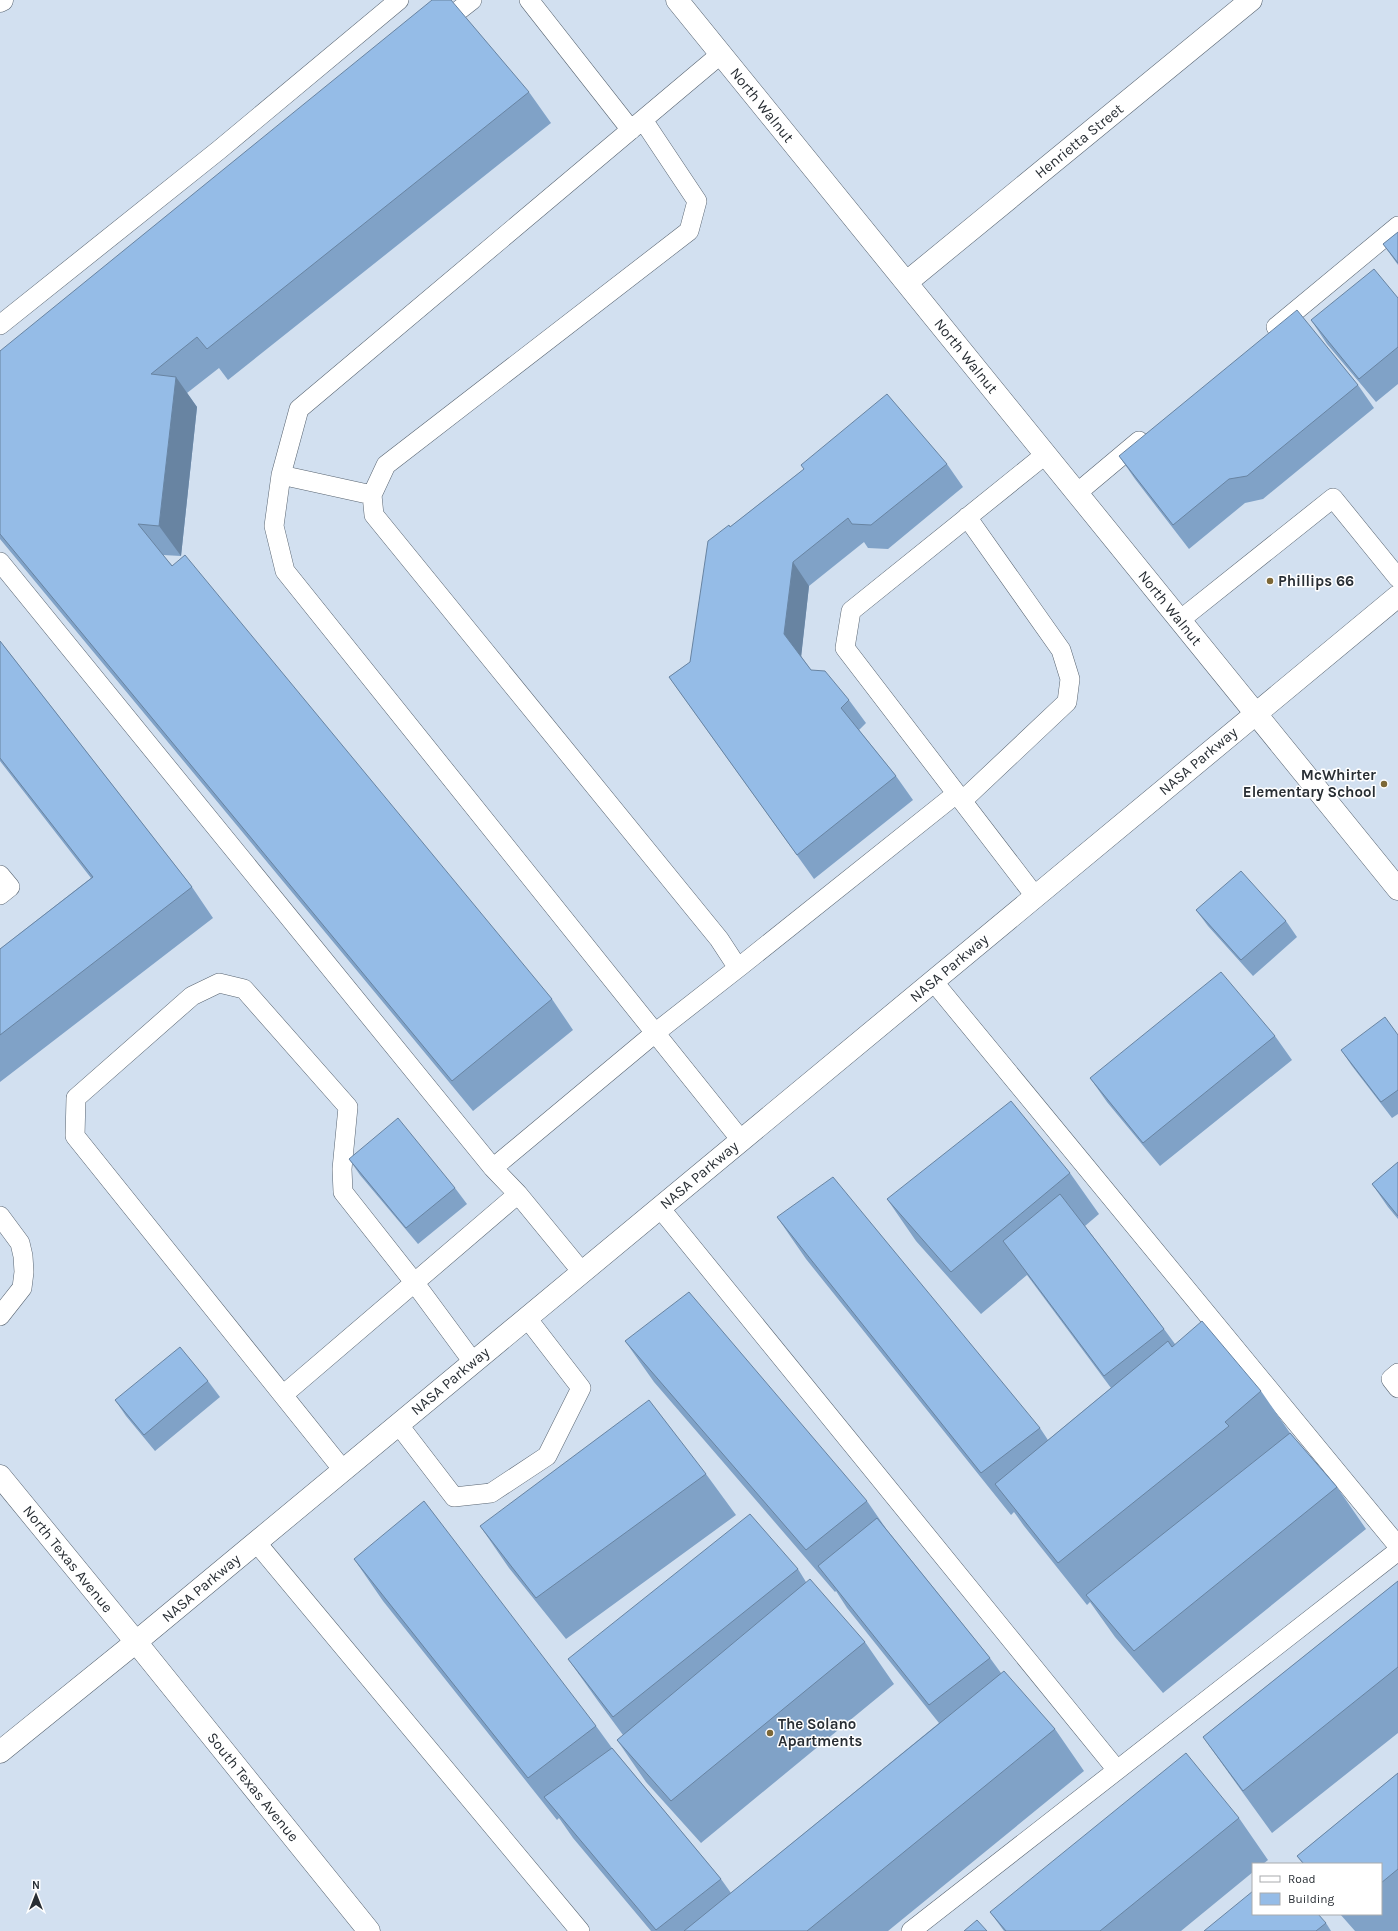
<svg xmlns="http://www.w3.org/2000/svg" width="1398" height="1931" viewBox="0 0 1398 1931" font-family="Karla,sans-serif">
	<style>
		.lines { fill: none; stroke-linecap: round; stroke-linejoin: round }
		.service-casing { stroke: #586471; stroke-width: 20 }
		.minor-casing { stroke: #586471; stroke-width: 23 }
		.tertiary-casing { stroke: #586471; stroke-width: 23 }
		.primary-casing { stroke: #586471; stroke-width: 23 }
		.service { stroke: #fff; stroke-width: 19 }
		.minor { stroke: #fff; stroke-width: 22 }
		.tertiary { stroke: #fff; stroke-width: 22 }
		.primary { stroke: #fff; stroke-width: 22 }
		.wall { fill: #80a2c7 }
		.shaded-wall { fill: #6884a2 }
		.building { fill: #95bce7; stroke: #6884a2 }
		.poi-dot { fill: #7c6736; stroke: #fff; stroke-width: 1.5 }
		.labels { text-anchor: middle; stroke-width: 3; stroke-linejoin: round; paint-order: stroke }
		.street-label { font-size: 15px; fill: #282e34; stroke: #fff }
		.poi-label { font-size: 15px; font-weight: bold; fill: #282e34; stroke: #fff; text-anchor: start }
	</style>
	<rect width="100%" height="100%" fill="#d2e0f0"/>
	<g class="lines">
		<g class="service-casing">
			<path id="service" d="M529 0 631 130
				M440 25 472 0
				M721 54 299 409 281 475 274 526 285 571 741 1140
				M0 325 219 150 399 0
				M1276 327 1398 226
				M281 475 372 495
				M1077 493 1139 441
				M0 562 493 1168 518 1194 582 1272
				M1180 620 1333 498 1398 578
				M962 801 1067 702 1070 679 1061 650 967 517
				M0 875 10 887 0 895
				M1035 896 845 648 851 611 1046 454
				M738 968 956 794
				M933 981 1398 1546
				M493 1168 655 1033 738 968 719 939 374 515 372 495 386 465 689 231 697 201 643 120
				M660 1208 1117 1770
				M0 1216 20 1243 23 1256 24 1272 22 1288 0 1316
				M1398 1373 1391 1379 1398 1388
				M283 1395 518 1194
				M398 1424 454 1497 491 1493 547 1456 581 1388 527 1318
				M343 1470 75 1136 76 1098 192 996 219 983 244 989 348 1107 342 1169 343 1192 414 1282 473 1362
				M256 1542 580 1931
				M911 1931 1398 1551"/>
		</g>
		<g class="minor-casing">
			<path id="minor" d="M677 0 1398 889
				M0 1 2 0
				M907 282 1251 0
				M136 1642 369 1931"/>
		</g>
		<g class="tertiary-casing">
			<path id="tertiary" d="M0 1476 136 1642"/>
		</g>
		<g class="primary-casing">
			<path id="primary" d="M0 1752 136 1642 1398 596"/>
		</g>
		<use href="#service" class="service"/>
		<use href="#minor" class="minor"/>
		<use href="#tertiary" class="tertiary"/>
		<use href="#primary" class="primary"/>
	</g>
	<path class="wall" d="M529 92 551 123 228 380 219 368 187 393 197 407 181 556 163 555 552 999 573 1030 473 1111 0 539V351Z
		M1398 232V265L1383 244Z
		M1398 298V384L1376 402 1327 344 1311 320Z
		M1358 385 1374 408 1263 499 1245 503 1189 549 1135 479 1119 456Z
		M947 464 963 487 888 549 868 548 864 542 809 586 801 656 811 670 849 700 866 723 859 730 896 776 913 800 814 879 669 677 690 662 730 527 804 469Z
		M0 641 192 887 213 918 0 1082V949L91 878 0 761Z
		M1196 910 1286 921 1297 937 1253 976 1208 926Z
		M1398 1035V1114L1392 1118 1352 1066 1341 1050Z
		M1275 1036 1292 1060 1160 1166 1107 1102 1090 1078Z
		M349 1159 455 1188 467 1204 418 1244 360 1175Z
		M1398 1162V1219L1388 1207 1372 1184Z
		M1070 1173 1099 1214 1085 1226 1164 1329 1175 1344 1261 1391 1290 1433 1337 1487 1366 1529 1163 1693 1115 1637 1090 1602 1087 1605 1024 1526 1014 1512 1011 1515 806 1259 777 1217 1040 1428 1048 1440 1111 1388 1027 1275 981 1314 916 1241 887 1199Z
		M625 1341 867 1501 887 1530 990 1658 1001 1673 1055 1729 1084 1771 888 1931H651L573 1838 559 1818 557 1820 383 1601 354 1559 596 1726 612 1748 721 1879 731 1893 939 1723 847 1608 836 1591 835 1592 654 1382Z
		M208 1381 220 1397 155 1451 126 1416 115 1400Z
		M706 1474 736 1515 566 1639 509 1568 480 1526Z
		M798 1569 806 1582 865 1642 894 1684 701 1843 646 1782 617 1740 623 1735 598 1701 568 1659Z
		M1398 1581V1733L1272 1833 1233 1779 1203 1737Z
		M1398 1773V1931H1355L1340 1914H1381V1864H1303L1297 1856Z
		M1239 1818 1268 1860 1263 1864H1253V1872L1181 1931H1004L990 1912Z
		M1326 1923 1331 1931H1204Z"/>
	<path class="shaded-wall" d="M176 377 197 407 181 556 159 526Z
		M793 562 809 586 801 658 784 634Z"/>
	<path class="building" d="M432 0H451L529 92 207 349 197 337 151 374 176 377 159 526 138 524 172 566 185 555 552 999 452 1081 0 534V351Z
		M1398 232V263L1383 244Z
		M1374 269 1398 298V347L1359 379 1311 320Z
		M1297 310 1358 385 1247 476 1229 479 1173 525 1119 456Z
		M887 394 947 464 871 525 852 524 848 518 793 562 784 634 811 670 825 671 849 700 841 708 896 776 797 855 669 677 690 662 708 541 729 525 730 527 804 469 801 465Z
		M0 641 192 887 0 1035V949L93 877 0 758Z
		M1241 871 1286 921 1241 960 1196 910Z
		M1221 972 1275 1036 1143 1143 1090 1078Z
		M1385 1017 1398 1035V1090L1381 1102 1341 1050Z
		M1011 1101 1070 1173 951 1272 887 1199Z
		M398 1118 455 1188 406 1228 349 1159Z
		M1398 1162V1216L1372 1184Z
		M833 1177 1040 1428 981 1473 777 1217Z
		M1060 1194 1164 1329 1104 1376 1003 1241Z
		M689 1292 867 1501 806 1550 625 1341Z
		M1202 1321 1261 1391 1225 1422 1229 1426 1058 1563 995 1484 1168 1341 1172 1347Z
		M180 1347 208 1381 144 1435 115 1400Z
		M649 1400 706 1474 536 1598 480 1526Z
		M1290 1433 1337 1487 1134 1651 1086 1595Z
		M424 1501 596 1726 528 1778 354 1559Z
		M750 1514 798 1569 613 1717 568 1659Z
		M877 1518 990 1658 929 1705 818 1566Z
		M810 1579 865 1642 671 1801 617 1740Z
		M1398 1581V1667L1243 1791 1203 1737Z
		M1004 1671 1055 1729 807 1931H684Z
		M612 1748 721 1879 656 1930 544 1797Z
		M1186 1753 1239 1818 1100 1931H1006L990 1912Z
		M1398 1773V1869L1381 1883V1864H1304L1297 1856Z
		M1253 1891V1914H1318L1326 1923 1316 1931H1204Z
		M977 1920 987 1931H964Z"/>
	<g class="poi-dot">
		<circle cx="1270" cy="581" r="4"/>
		<circle cx="1384" cy="784" r="4"/>
		<circle cx="770" cy="1733" r="4"/>
	</g>
	<g class="labels">
		<g class="street-label">
			<text transform="translate(762 105) rotate(51)" y="5">North Walnut</text>
			<text transform="translate(1079 141) rotate(-39)" y="5">Henrietta Street</text>
			<text transform="translate(966 356) rotate(51)" y="5">North Walnut</text>
			<text transform="translate(1170 608) rotate(51)" y="5">North Walnut</text>
			<text transform="translate(1198 761) rotate(-40)" y="5">NASA Parkway</text>
			<text transform="translate(949 968) rotate(-40)" y="5">NASA Parkway</text>
			<text transform="translate(699 1175) rotate(-40)" y="5">NASA Parkway</text>
			<text transform="translate(450 1381) rotate(-40)" y="5">NASA Parkway</text>
			<text transform="translate(68 1559) rotate(51)" y="5">North Texas Avenue</text>
			<text transform="translate(201 1588) rotate(-40)" y="5">NASA Parkway</text>
			<text transform="translate(253 1787) rotate(51)" y="5">South Texas Avenue</text>
		</g>
		<g class="poi-label">
			<text x="1278" y="586">Phillips 66</text>
			<text x="1376" y="780" text-anchor="end">McWhirter<tspan x="1376" dy="17">Elementary School</tspan></text>
			<text x="778" y="1729">The Solano<tspan x="778" dy="17">Apartments</tspan></text>
		</g>
	</g>
	<rect x="1252" y="1863" width="130" height="52" fill="#ffffff" stroke="#a9abae"/>
	<rect x="1260" y="1876" width="20" height="6" fill="#ffffff" stroke="#a9abae"/>
	<text x="1288" y="1883" font-size="12" fill="#282e34">Road</text>
	<rect x="1260" y="1893" width="20" height="12" fill="#95bce7" stroke="#a9abae"/>
	<text x="1288" y="1903" font-size="12" fill="#282e34">Building</text>
	<g transform="translate(36 1895)" stroke="#ffffff" stroke-width="3" paint-order="stroke">
	<path d="M0-3L7 15L0 10L-7 15Z" fill="#282e34"/>
	<text y="-6" font-size="11" font-weight="bold" text-anchor="middle" fill="#282e34">N</text>
	</g>
</svg>
